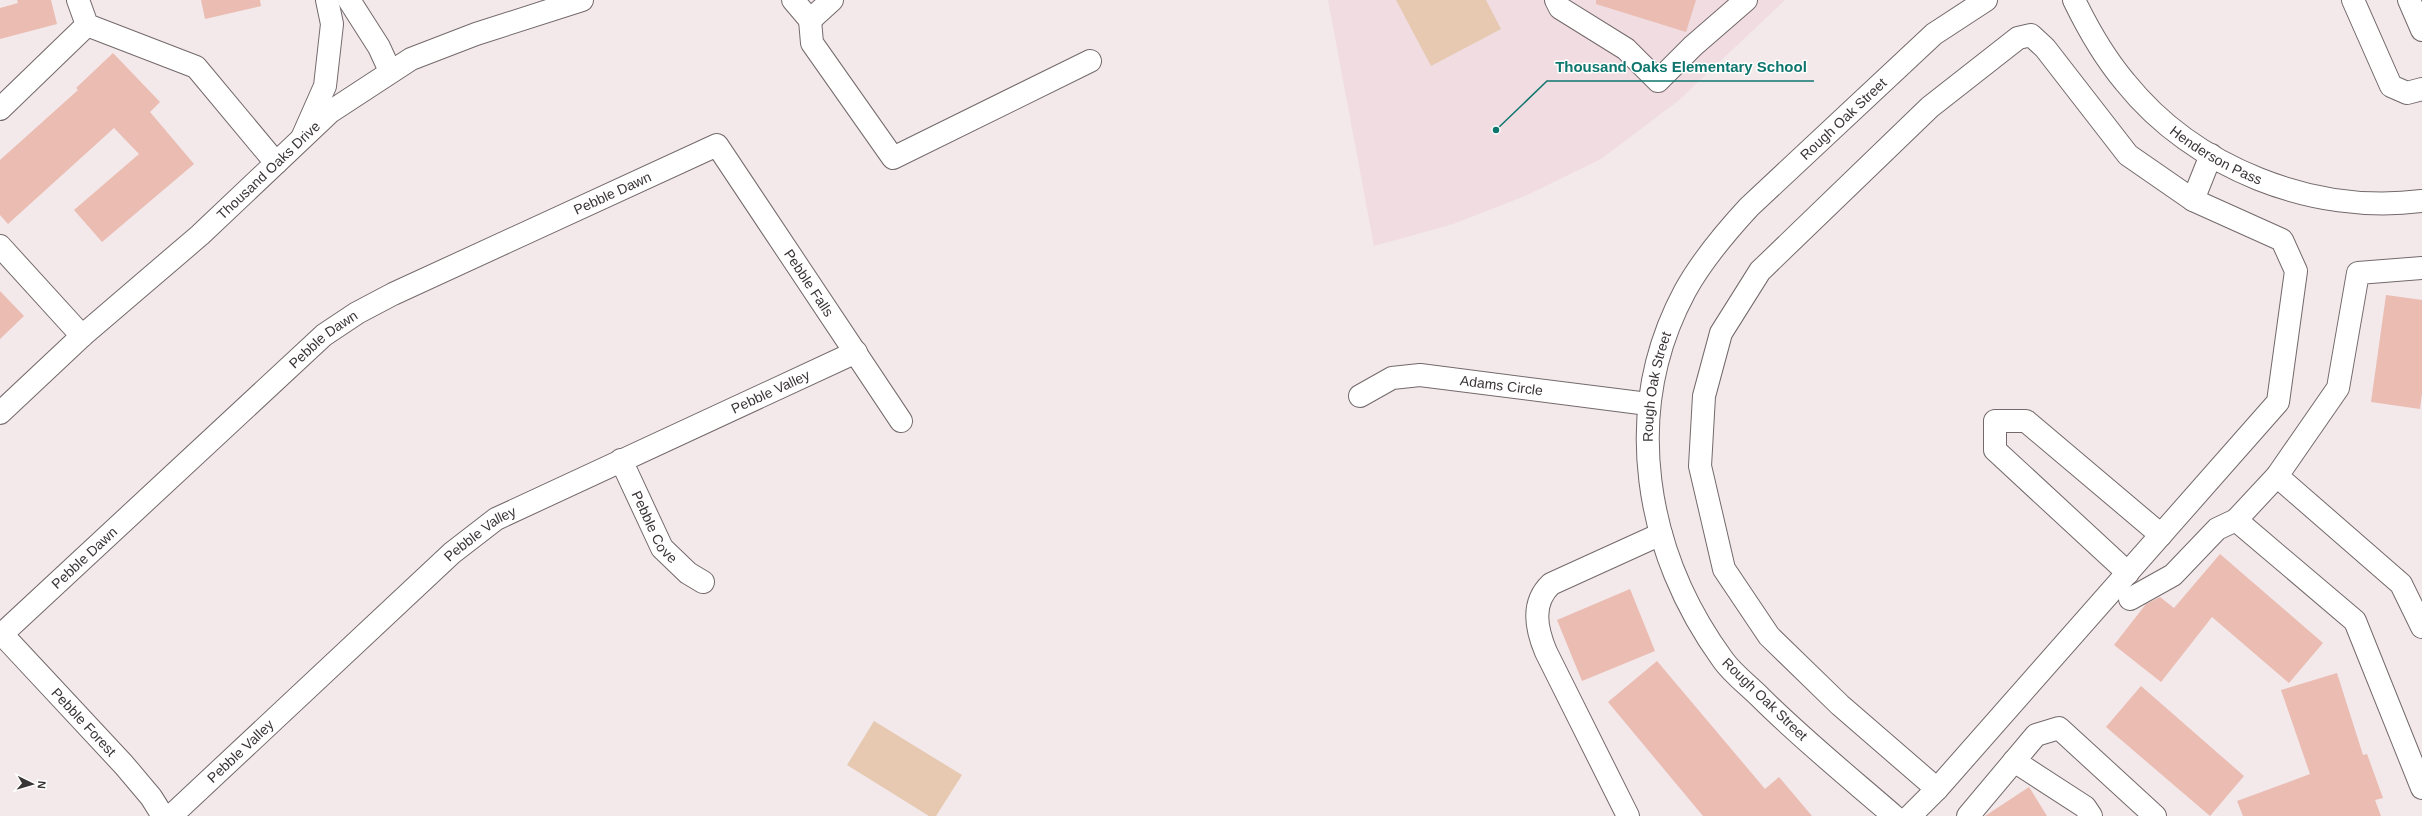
<svg xmlns="http://www.w3.org/2000/svg" width="2422" height="816" viewBox="0 0 2422 816" font-family="Arial,sans-serif">
	<style>
		.built { fill: #f0dce1 }
		.green { fill: #e6c9b0 }
		.building { fill: #eabcb2 }
		.lines { fill: none; stroke-linecap: round; stroke-linejoin: round }
		.minor-casing { stroke: #73696b; stroke-width: 24 }
		.major-casing { stroke: #73696b; stroke-width: 24 }
		.minor { stroke: #fff; stroke-width: 22 }
		.major { stroke: #fff; stroke-width: 22 }
		.labels { text-anchor: middle; stroke-width: 3; stroke-linejoin: round; paint-order: stroke }
		.street-label { font-size: 14px; fill: #393435; stroke: #fff }
		.leader { fill: none; stroke: #0f766e; stroke-width: 1.5 }
		.callout-dot { fill: #0f766e; stroke: #fff; stroke-width: 1.5 }
		.callout-label { font-size: 15px; text-anchor: middle; font-weight: bold; fill: #0f766e; stroke: #fff; stroke-width: 3; stroke-linejoin: round; paint-order: stroke }
	</style>
	<rect width="100%" height="100%" fill="#f3e8ea"/>
	<path class="built" d="M1328 0H1785L1678 101 1601 159 1525 196 1453 224 1374 246Z"/>
	<path class="green" d="M1396 0H1486L1501 29 1431 66Z
		M874 721 962 775 936 816H929L847 765Z"/>
	<path class="building" d="M17 0H51L57 24 0 39V8L18 3Z
		M201 0H260L261 6 205 19Z
		M1596 0H1696L1686 32 1596 4Z
		M113 53 160 102 150 112 194 164 102 242 74 210 139 154 114 128 8 224 0 215V160L78 90 76 88Z
		M0 291 24 316 0 339Z
		M2386 295 2422 300V393L2420 409 2371 402Z
		M2220 554 2323 643 2289 683 2212 617 2161 682 2114 645 2146 604 2160 597 2174 608Z
		M1630 589 1655 651 1582 681 1557 620Z
		M1657 661 1765 789 1779 777 1812 816H1703L1608 702Z
		M2337 673 2363 755 2367 754 2383 798 2375 800 2381 816H2243L2237 801 2310 774 2281 690Z
		M2141 686 2244 776 2210 816 2106 727Z
		M2029 787 2047 816H1985Z"/>
	<g class="lines">
		<g class="minor-casing">
			<g id="minor">
				<path d="M78 0 87 25 196 67 276 163"/>
				<path d="M349 0 379 47 390 71"/>
				<path d="M793 0 810 20 832 0"/>
				<path d="M1556 0 1560 8 1626 49 1658 81 1693 46 1746 0"/>
				<path id="s1" d="M2074 0C2088 29 2104 57 2125 82 2194 168 2313 215 2422 201"/>
				<path d="M2353 0 2391 86 2407 93 2422 89"/>
				<path d="M2409 0 2422 30"/>
				<path d="M810 20 812 43 893 158 1090 61"/>
				<path d="M0 109 87 25"/>
				<path d="M302 138 325 86 332 24 327 0"/>
				<path d="M0 246 82 336"/>
				<path d="M2422 268 2358 273 2338 388 2277 476 2401 584 2422 627"/>
				<path id="s2" d="M1360 396 1392 378 1420 375 1648 404"/>
				<path id="s3" d="M621 460 662 548 688 573 703 582"/>
				<path d="M2277 476 2236 520 2355 621 2422 788"/>
				<path d="M2128 573 1995 450V421H2026L2161 535"/>
				<path d="M2130 599 2173 575 2217 529 2236 520"/>
				<path id="s4" d="M0 632 124 765 151 797 163 816"/>
				<path id="s5" d="M0 636 324 335 357 313 393 294 717 145 901 421"/>
				<path d="M2014 761 2085 807 2091 816"/>
				<path d="M1937 789 1840 705 1769 636 1724 569 1700 466 1704 396 1721 333 1760 271 1930 107 2018 38 2031 35 2045 48 2128 155 2193 200 2211 155"/>
				<path id="s6" d="M171 816 452 553 496 519 856 352"/>
				<path d="M1628 816 1546 652C1536 628 1531 603 1551 584L1661 534"/>
				<path id="s7" d="M1894 816C1849 777 1802 739 1760 697 1748 685 1733 674 1723 660 1645 553 1620 412 1685 291 1702 260 1725 233 1749 207L1934 34 1986 0"/>
				<path d="M1910 816 1937 789 2278 402 2296 271 2282 240 2193 200"/>
				<path d="M1968 816 2036 735 2059 728 2155 816"/>
			</g>
		</g>
		<g class="major-casing">
			<g id="major">
				<path id="s8" d="M0 413 82 336 200 235 330 112 411 59 476 34 582 0"/>
			</g>
		</g>
		<use href="#minor" class="minor"/>
		<use href="#major" class="major"/>
	</g>
	<g class="labels">
		<g class="street-label">
			<text dy="5" stroke="none"><textPath href="#s7" startOffset="858">Rough Oak Street</textPath></text>
			<text dy="5" stroke="none"><textPath href="#s1" startOffset="215">Henderson Pass</textPath></text>
			<text dy="5" stroke="none"><textPath href="#s8" startOffset="362">Thousand Oaks Drive</textPath></text>
			<text dy="5" stroke="none"><textPath href="#s5" startOffset="764">Pebble Dawn</textPath></text>
			<text dy="5" stroke="none"><textPath href="#s5" startOffset="1045">Pebble Falls</textPath></text>
			<text dy="5" stroke="none"><textPath href="#s5" startOffset="439">Pebble Dawn</textPath></text>
			<text dy="5" stroke="none"><textPath href="#s2" startOffset="147">Adams Circle</textPath></text>
			<text dy="5" stroke="none"><textPath href="#s7" startOffset="522">Rough Oak Street</textPath></text>
			<text dy="5" stroke="none"><textPath href="#s6" startOffset="743">Pebble Valley</textPath></text>
			<text dy="5" stroke="none"><textPath href="#s3" startOffset="75">Pebble Cove</textPath></text>
			<text dy="5" stroke="none"><textPath href="#s6" startOffset="419">Pebble Valley</textPath></text>
			<text dy="5" stroke="none"><textPath href="#s5" startOffset="115">Pebble Dawn</textPath></text>
			<text transform="translate(1765 699) rotate(44)" y="5">Rough Oak Street</text>
			<text dy="5" stroke="none"><textPath href="#s4" startOffset="123">Pebble Forest</textPath></text>
			<text dy="5" stroke="none"><textPath href="#s6" startOffset="95">Pebble Valley</textPath></text>
		</g>
	</g>
	<path class="leader" d="M1496 130L1547 81H1814"/>
	<circle class="callout-dot" cx="1496" cy="130" r="4"/>
	<g class="callout-label">
		<text x="1681" y="72">Thousand Oaks Elementary School</text>
	</g>
	<g transform="translate(32 784) rotate(95)" stroke="#ffffff" stroke-width="3" paint-order="stroke">
	<path d="M0-3L7 15L0 10L-7 15Z" fill="#393435"/>
	<text y="-6" font-size="11" font-weight="bold" text-anchor="middle" fill="#393435">N</text>
	</g>
</svg>
